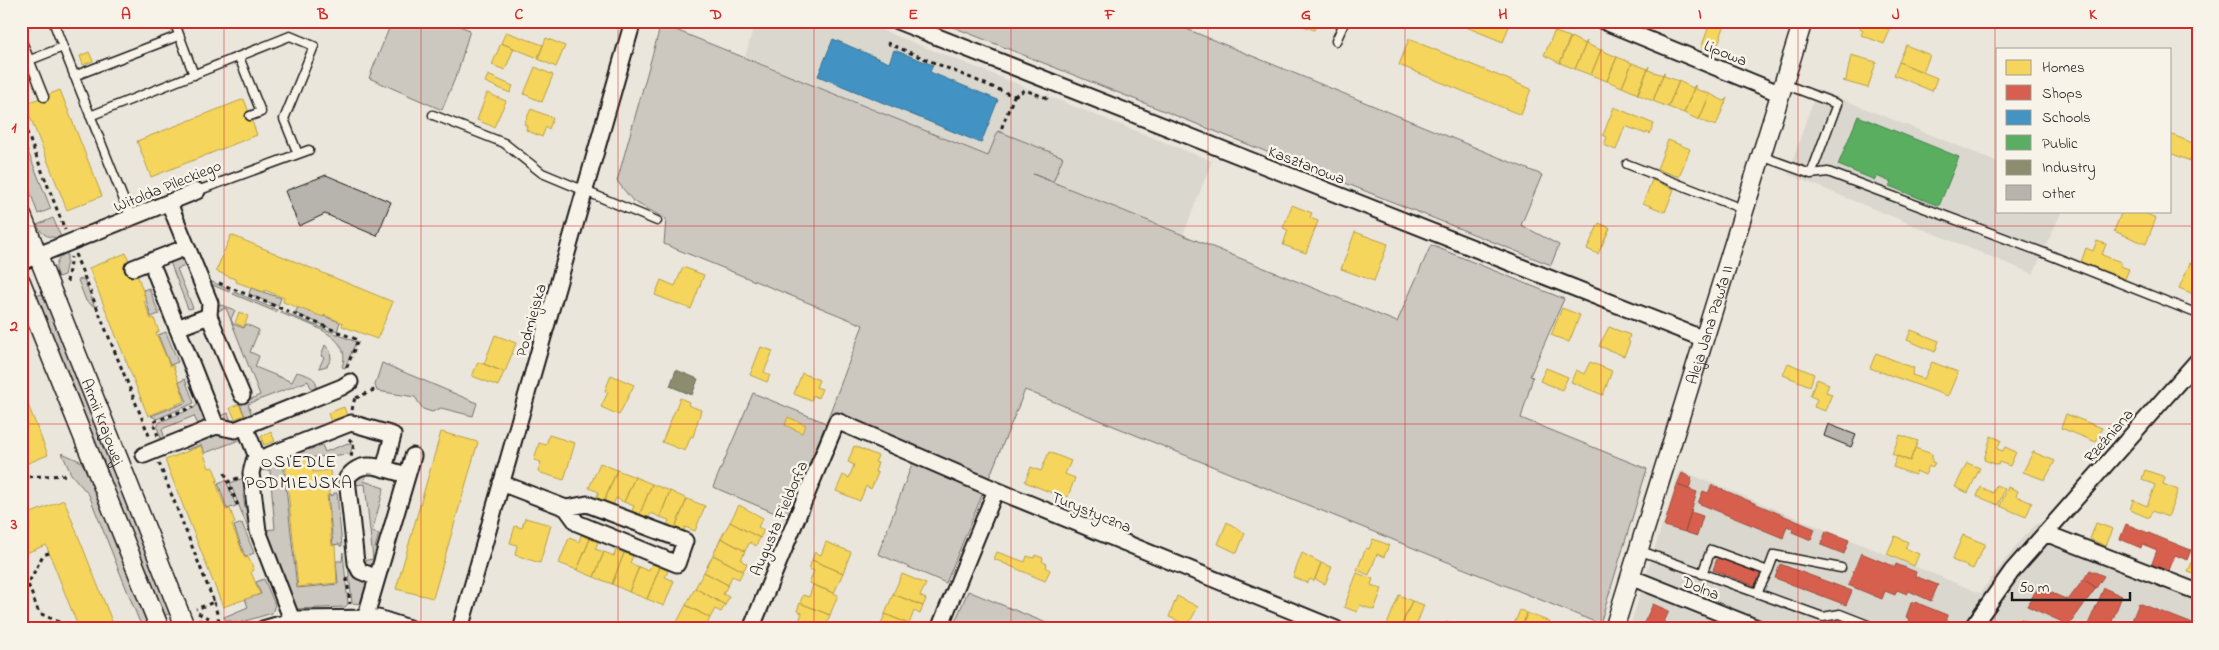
<svg xmlns="http://www.w3.org/2000/svg" width="2219" height="650" viewBox="0 0 2219 650" font-family="'Indie Flower',sans-serif">
	<style>
		.built { fill: #dad7ce }
		.green { fill: #ccc8c0; stroke: #74726e }
		.homes { fill: #f6d55c; stroke: #b59e49 }
		.shops { fill: #d6604d; stroke: #9e4c3e }
		.schools { fill: #4393c3; stroke: #376f91 }
		.public { fill: #5aae61; stroke: #47824c }
		.industry { fill: #8c8c6e; stroke: #6a6a55 }
		.building { fill: #b6b4ac; stroke: #1c1c1c }
		.lines { fill: none; stroke-linecap: round; stroke-linejoin: round }
		.service-casing { stroke: #1c1c1c; stroke-width: 11 }
		.minor-casing { stroke: #1c1c1c; stroke-width: 19 }
		.tertiary-casing { stroke: #1c1c1c; stroke-width: 21 }
		.path { stroke: #1c1c1c; stroke-width: 3; stroke-dasharray: 4 4; stroke-linecap: butt }
		.service { stroke: #f7f3e8; stroke-width: 8 }
		.minor { stroke: #f7f3e8; stroke-width: 15 }
		.tertiary { stroke: #f7f3e8; stroke-width: 18 }
		.grid { fill: none; stroke: #d62828; stroke-width: 1; stroke-opacity: 0.55 }
		.labels { text-anchor: middle; stroke-width: 5; stroke-linejoin: round; paint-order: stroke }
		.street-label { font-size: 16px; fill: #1c1c1c; stroke: #f7f3e8 }
		.neighbourhood-label { font-size: 18px; letter-spacing: 1px; fill: #1c1c1c; stroke: #f7f3e8 }
		.neatline { fill: none; stroke: #d62828; stroke-width: 2 }
		.grid-label { font-size: 16px; text-anchor: middle; font-weight: bold; fill: #d62828 }
	</style>
	<rect width="100%" height="100%" fill="#eae6dc"/>
	<filter id="ink" filterUnits="userSpaceOnUse"><feTurbulence type="fractalNoise" baseFrequency=".02" numOctaves="2"/><feDisplacementMap in="SourceGraphic" scale="10" xChannelSelector="R" yChannelSelector="G"/><feConvolveMatrix kernelMatrix="1 2 1 2 8 2 1 2 1" color-interpolation-filters="sRGB"/></filter>
	<g filter="url(#ink)">
		<path class="built" d="M755 21H859L1212 161 1183 235 745 57Z
			M1817 89 1998 162V211H2062L2033 274 1788 174Z
			M1680 470 1980 593 2023 537 2038 523 2198 584V629H1629Z"/>
		<path class="green" d="M392 21H458L457 25 470 30 458 71 442 110 369 78Z
			M938 21H1167L1542 175 1521 225 1559 245 1551 265Z
			M661 24 988 156 998 131 1063 157 1053 182 1033 174 1397 322 1431 245 1564 299 1530 376 1533 377 1521 418 1647 469 1600 624 1025 390 946 583 878 554 914 459 826 424 787 518 713 487 753 393 826 423 863 325 664 244 666 219 633 201 617 181Z
			M21 134 51 209 38 214 21 166Z
			M53 218 61 237C49 239 42 235 37 225Z
			M194 241 210 281 230 290 229 292 210 284Z
			M67 252V262L64 275 58 277C53 267 57 258 67 252Z
			M182 259 188 265 177 269 193 308 188 309 170 262Z
			M84 279 95 307 86 301 78 280Z
			M149 288 159 314 151 317 143 290Z
			M251 288 281 298 278 306 249 294Z
			M234 292 277 310 276 312 233 294Z
			M45 293 171 613 163 616 36 296Z
			M221 305 235 310 231 319 233 324 244 328 246 324 259 330 250 352 259 356 255 367 292 382 297 372C306 375 319 377 316 389L313 392 308 381 248 404 252 416 233 424 224 423 219 417 228 413 231 421 245 416 240 404 260 395 226 308 215 312 217 306Z
			M298 307 340 322 337 331 295 313Z
			M281 311 356 342 345 368 342 367C354 334 303 323 281 313Z
			M166 332 178 362 170 365 158 335Z
			M177 343 205 415 202 424 199 427 194 416 162 429 165 439 162 441 157 427 160 422 194 408 198 403 175 344Z
			M325 345 330 351 331 359 327 366 319 368 324 357 321 356Z
			M382 363 477 403 473 416 441 408 432 412 423 409 415 397 377 391 375 385Z
			M185 379 194 403 157 419 151 416 187 402 179 382Z
			M214 433 237 436 242 439 205 453 201 445 187 450 185 444Z
			M348 443 353 446 350 454 283 460 297 588 338 584 336 561H342L343 552 348 604 345 607 296 609 264 530 275 529 270 470 258 471 259 467 307 446 309 450 322 445 325 452Z
			M62 453 80 461 87 469 147 622 142 624 140 623 89 495 71 474Z
			M367 470 364 481 384 488 372 532 379 534 375 548 379 550 374 566 368 568 362 561 373 559 365 484 354 485V480Z
			M246 477 248 493 243 494 245 508H249L272 589 230 483Z
			M226 480 236 506 227 509 218 483Z
			M334 493H337L342 546H340L339 544 333 545 328 496 334 495Z
			M242 523 254 553 245 557 234 526Z
			M347 555H349L367 582 363 604 352 603Z
			M264 579 275 605 272 613 239 623 226 620 224 617 248 607 245 599 261 594 256 582Z
			M968 591 1061 629H952Z
			M201 619 209 623 213 629H198L194 620Z
			M333 626 378 629H297Z"/>
		<path class="homes" d="M1184 21H1203L1200 28Z
			M1292 21H1318L1314 30Z
			M1468 21H1511L1503 42 1466 27Z
			M1696 21H1726L1715 53 1701 48 1708 29 1695 24Z
			M1863 21H1870L1890 30 1884 44 1861 35 1863 31 1860 29Z
			M1556 28 1555 32 1570 37 1560 63 1544 55Z
			M506 32 543 45 538 58 501 43Z
			M1571 37 1585 44 1587 41 1575 69 1560 63Z
			M546 38 565 46 556 67 538 59Z
			M1409 39 1531 89 1521 115 1399 65Z
			M1587 41 1586 44 1601 50 1591 75 1575 69Z
			M501 43 514 48 505 70 492 65Z
			M1906 45 1930 55 1923 72 1899 62Z
			M1601 50 1617 57 1607 81 1591 75Z
			M89 52 93 61 83 65 80 56Z
			M1851 55 1876 62 1868 88 1843 81 1846 80Z
			M1617 57 1632 63 1622 87 1607 81Z
			M1899 62 1937 78 1932 91 1894 75Z
			M1632 63 1648 69 1638 94 1622 87Z
			M1649 66 1648 70 1663 75 1664 72 1653 101 1637 94Z
			M535 67 553 75 542 102 524 94Z
			M1664 72V76L1679 81 1668 107 1653 101Z
			M488 75 513 86 510 93 485 82Z
			M1679 81 1693 88 1695 85 1684 113 1668 107Z
			M1695 85V89L1710 94 1699 120 1684 113Z
			M60 90 102 196 67 210 25 104Z
			M487 93 506 101 494 127 477 120Z
			M1710 94 1724 101 1727 98 1716 126 1699 120Z
			M244 99 257 135 151 177 137 141Z
			M1614 107 1654 124 1650 134 1647 132 1646 134 1625 126 1616 150 1604 145 1607 137 1603 135Z
			M531 109 553 118 549 129 546 127 542 137 526 130 527 126 524 124Z
			M2170 134 2198 145V164L2170 153Z
			M1668 140 1690 149 1679 177 1657 169Z
			M1652 180 1674 189 1665 212 1643 203Z
			M1292 205 1312 213 1310 218 1318 221 1306 253 1283 245 1288 230 1283 228Z
			M2122 211H2140L2156 218 2146 244 2114 231Z
			M1599 223 1610 228 1598 254 1587 249Z
			M1355 232 1388 244 1374 281 1341 269Z
			M231 235 393 302 377 339 342 326 343 323 324 315 323 317 283 302 284 298 265 290 264 292 236 282 237 280 216 271Z
			M2097 241 2106 244 2102 255 2121 262 2120 266 2129 269 2125 279 2081 262 2086 248 2093 251Z
			M126 253 134 275 137 274 146 300 144 301 151 319 154 318 159 332 156 333 170 366 173 365 185 401 148 416 89 268Z
			M2190 263 2198 266V296L2179 288Z
			M683 267 704 275 691 309 655 295 661 280 675 286Z
			M1562 308 1580 315 1569 342 1551 335Z
			M239 312 248 316 244 327 235 323Z
			M1609 327 1630 335 1628 341 1630 342 1624 356 1599 346Z
			M1911 330 1939 341 1935 352 1907 340Z
			M495 335 516 343 505 372 484 364Z
			M761 347 773 351 764 372 770 375 767 382 750 375Z
			M1876 353 1914 368 1912 375 1924 379 1932 362 1958 372 1948 396 1870 368Z
			M478 362 504 372 498 386 472 376Z
			M1590 362 1612 371 1603 395 1571 382 1576 370 1584 374Z
			M1788 363 1814 374 1810 386 1783 375Z
			M1546 368 1568 377 1562 390 1540 381Z
			M802 373 819 380 816 387 822 389 818 398 813 395 811 401 794 394Z
			M611 375 634 385 619 415 601 407 608 392 605 391Z
			M1817 379 1829 384 1826 392 1832 394 1825 411 1814 407 1817 399 1810 396Z
			M21 387 48 455 21 466Z
			M680 398 689 402 688 405 701 410 693 437 691 436 685 451 662 442Z
			M239 404 244 415 235 419 230 408Z
			M344 407 347 416 331 422 328 413Z
			M2066 414 2102 428 2096 442 2061 428Z
			M788 417 806 425 802 433 785 425Z
			M271 432 275 441 264 445 261 436Z
			M441 432 478 442 433 598 396 589Z
			M549 435 575 443 564 480 538 472 541 462 534 460 539 443 546 445Z
			M1900 435 1918 441 1910 461 1892 454Z
			M1991 436 2001 440 1997 449 2003 451 2005 447 2016 452 2010 466 1999 462 1998 465 1984 460Z
			M201 446 209 468 213 467 218 480 216 481 219 491 226 510 230 509 235 523 232 525 245 558 248 557 252 565 254 570 251 572 260 594 223 607 165 460Z
			M854 446 878 456 875 462 878 463 875 472 878 473 871 489 866 486 860 501 836 491 843 475 849 478 854 465 848 462Z
			M1915 448 1932 454V462L1935 463 1932 468 1929 466 1925 475 1916 471 1915 475 1893 467 1897 456 1910 461Z
			M1049 452 1071 461 1065 474 1075 478 1067 499 1025 482 1031 467 1041 471Z
			M2033 452 2055 461 2045 480 2023 472Z
			M312 458 313 472 330 470 331 480 333 479V487L329 488V495H327L332 546 335 545 337 583 298 587 285 461Z
			M600 463 617 470 604 502 596 498 599 492 589 488Z
			M1967 463 1980 468 1968 493 1955 487Z
			M617 470 635 477 624 502 616 498 613 505 604 502Z
			M2145 470 2165 477 2163 484 2178 490 2168 517 2152 511 2149 518 2130 510 2133 500 2147 506 2155 485 2142 479Z
			M635 477 652 484 639 516 631 513 634 506 624 502Z
			M652 484 670 491 660 517 651 513 648 519 639 516Z
			M1996 485 2005 489 1998 505 1977 496 1981 487 1993 493Z
			M2008 487 2018 491 2016 496 2032 503 2026 517 2000 506Z
			M670 491 687 499 674 530 667 527 669 520 660 517Z
			M687 499 705 506 695 531 685 527 683 534 674 530Z
			M64 500 115 629H79L46 545 21 555V517Z
			M739 505 763 518 758 527 764 530 760 538 730 522Z
			M525 518 551 525 540 563 515 555 517 545 510 543 515 526 522 528Z
			M730 522 760 538 756 546 750 542 745 551 721 538Z
			M1227 522 1245 533 1237 553 1218 544Z
			M2096 523 2113 529 2106 546 2090 539Z
			M581 535 590 539 577 570 559 563 569 538 579 542Z
			M1963 535 1985 544 1973 569 1952 560Z
			M1895 536 1908 542 1905 548 1919 554 1914 566 1887 554Z
			M721 538 745 551 741 560 747 564 743 571 713 555Z
			M590 539 598 542 595 549 604 552 594 577 577 570Z
			M1373 539 1389 545 1384 557 1377 554 1369 575 1357 570 1366 548 1369 549Z
			M826 542 851 552 843 573 812 560 815 552 821 555Z
			M616 550 624 553 612 584 594 577 604 552 614 556Z
			M997 552 1025 562 1027 556 1034 558 1035 555 1043 558 1042 561 1047 564 1046 567 1050 570 1045 581 994 559Z
			M624 553 633 556 630 563 639 567 629 592 612 584Z
			M1302 553 1321 563 1314 581 1310 579 1308 583 1293 577Z
			M713 555 743 571 739 579 732 576 728 585 704 572Z
			M812 560 843 573 834 593 809 583 814 571 809 569Z
			M2193 560 2198 562V581L2195 579 2197 575 2188 572Z
			M1321 563 1332 567 1325 584 1315 579Z
			M651 564 660 567 647 599 629 592 639 567 649 571Z
			M660 567 668 571 665 577 674 581 664 606 647 599Z
			M704 572 728 585 723 594 729 597 725 605 695 588Z
			M1357 573 1373 579 1371 585 1382 589 1374 610 1360 605 1357 612 1344 607Z
			M902 574 926 584 920 596 926 599 923 606 893 594Z
			M813 585 838 595 830 615 800 603 803 595 809 597Z
			M695 588 725 605 721 612 715 609 710 618 686 605Z
			M893 594 923 606 920 614 914 611 909 624 885 614Z
			M1399 595 1412 601 1400 629H1391L1386 627Z
			M1177 596 1198 607 1188 625 1169 617Z
			M1412 601 1424 605 1415 629H1400Z
			M800 603 830 615 825 629H805L797 626 802 613 797 611Z
			M686 605 710 618 706 627 709 629H690L677 622Z
			M1520 610 1527 613 1521 629H1512Z
			M1527 613 1550 622 1548 629H1521Z
			M885 614 909 624 907 629H879Z
			M1446 622 1463 629H1444Z"/>
		<path class="shops" d="M1682 473 1692 478 1689 489 1677 485Z
			M1677 485 1697 492 1685 532 1664 526Z
			M1712 485 1815 529 1811 540 1792 532 1793 529 1787 526 1783 538 1698 503 1703 491 1708 493Z
			M1691 512 1703 516 1697 536 1685 532Z
			M2126 524 2191 550 2187 560 2175 555 2168 573 2151 566 2157 550 2142 544 2141 548 2120 539Z
			M1826 531 1849 540 1844 554 1821 545Z
			M1861 553 1895 567 1896 564 1916 572 1915 576 1938 585 1931 601 1909 591 1907 594 1897 590 1895 595 1885 591 1882 599 1848 585Z
			M1718 556 1761 571 1755 586 1713 570Z
			M1780 564 1852 591 1846 605 1775 578Z
			M2090 570 2104 576 2096 588 2084 579Z
			M2084 579 2096 588 2069 625 2027 606 2038 587 2068 600Z
			M2104 588 2122 596 2109 629H2086Z
			M1915 602 1947 615V629H1906L1910 619 1906 617 1911 603Z
			M2139 603 2198 626V629H2145L2131 623Z
			M1653 604 1669 611 1661 629H1641Z
			M2021 619 2044 629H2019Z"/>
		<path class="schools" d="M833 39 889 63 894 50 933 65 930 72 998 100 981 143 818 76Z"/>
		<path class="public" d="M1858 116 1959 157 1939 206 1889 186 1891 182 1876 176 1875 180 1838 165Z"/>
		<path class="industry" d="M676 370 698 379 692 395 670 386Z"/>
		<path class="building" d="M326 175 391 202 377 236 325 214 299 226 285 191Z
			M1828 424 1856 435 1851 447 1824 436Z"/>
		<g class="lines">
			<g class="service-casing">
				<path id="service" d="M53 21 63 47
					M174 21 194 75
					M21 39 44 97
					M1336 41 1345 21
					M239 57 261 112 250 116
					M30 60 63 47 131 218
					M74 76 178 36
					M433 115 504 143 542 173 657 221
					M90 116 290 36 314 46 284 119 298 154
					M1761 156 1811 174 1837 104 1784 84
					M1627 164 1745 210
					M1811 174 1828 172 2047 254 2198 314
					M197 191 309 150
					M1638 550 1823 617 1840 614 1878 629
					M1768 571 1774 555 1841 568
					M1702 574 1711 550 1768 571 1757 593"/>
			</g>
			<g class="minor-casing">
				<path id="minor" d="M897 21 1704 339
					M1603 21 1781 94
					M169 203 210 303 209 316 242 395
					M21 262 197 191
					M133 268 187 247
					M155 272 216 426
					M177 328 209 316
					M245 426 258 460
					M144 455 216 426 235 430 342 387 350 382
					M501 483 566 508 577 523 677 564 685 541 587 504 566 508
					M2045 533 2198 592
					M1630 577 1760 629
					M377 578 360 571 356 563 347 478C363 456 385 470 407 475
					M365 619 413 456
					M292 620 258 531 251 473 254 461 351 423 393 435 384 469
					M263 629 298 619 378 618 412 629
					M460 629 633 21
					M751 629 837 421 996 490 1336 629
					M939 629 996 490
					M1971 629 2012 571 2198 360"/>
			</g>
			<g class="tertiary-casing">
				<g id="tertiary">
					<path id="s1" d="M21 213 186 629"/>
					<path d="M21 282 160 629"/>
					<path id="s2" d="M1614 629 1803 21"/>
				</g>
			</g>
			<path class="path" d="M887 43 1014 96 1000 132
				M1014 96 1025 90 1047 98 1048 94
				M21 117 65 230
				M21 177 30 199
				M75 254 150 438
				M67 282 71 257
				M219 283 358 340 346 369
				M356 398 376 389
				M352 410 355 397
				M158 436 153 422 193 407
				M349 439 354 444 351 457
				M159 463 214 602 196 609
				M225 473 228 482
				M21 477 68 475
				M238 478 228 482 239 508
				M49 553 43 555 28 584 39 613 68 626 69 629
				M347 578 350 604
				M214 602 221 629
				M198 613 210 619 219 629
				M436 629V628"/>
			<use href="#service" class="service"/>
			<use href="#minor" class="minor"/>
			<use href="#tertiary" class="tertiary"/>
		</g>
	</g>
	<path class="grid" d="M224 21V629M421 21V629M618 21V629M814 21V629M1011 21V629M1208 21V629M1405 21V629M1601 21V629M1798 21V629M1995 21V629M21 226H2198M21 424H2198"/>
	<g class="labels">
		<g class="street-label">
			<text transform="translate(1726 52) rotate(22)" y="6">Lipowa</text>
			<text transform="translate(1307 164) rotate(21)" y="6">Kasztanowa</text>
			<text transform="translate(167 185) rotate(-22)" y="6">Witolda Pileckiego</text>
			<text transform="translate(530 320) rotate(-74)" y="6">Podmiejska</text>
			<text dy="6" stroke="none"><textPath href="#s2" startOffset="319">Aleja Jana Pawła II</textPath></text>
			<text dy="6" stroke="none"><textPath href="#s1" startOffset="224">Armii Krajowej</textPath></text>
			<text transform="translate(2108 435) rotate(-49)" y="6">Rzeźniana</text>
			<text transform="translate(1092 511) rotate(22)" y="6">Turystyczna</text>
			<text transform="translate(778 518) rotate(-67)" y="6">Augusta Fieldorfa</text>
			<text transform="translate(1701 587) rotate(22)" y="6">Dolna</text>
		</g>
		<g class="neighbourhood-label">
			<text x="299" y="467">OSIEDLE<tspan x="299" dy="21">PODMIEJSKA</tspan></text>
		</g>
	</g>
	<rect width="2219" height="650" fill="none" stroke="#f7f3e8" stroke-width="55"/>
	<rect x="1996" y="48" width="175" height="165" fill="#f7f3e8" stroke="#9f9d96"/>
	<rect x="2006" y="60" width="25" height="15" fill="#f6d55c" stroke="#9f9d96"/>
	<text x="2042" y="72" font-size="15" fill="#1c1c1c">Homes</text>
	<rect x="2006" y="85" width="25" height="15" fill="#d6604d" stroke="#9f9d96"/>
	<text x="2042" y="98" font-size="15" fill="#1c1c1c">Shops</text>
	<rect x="2006" y="110" width="25" height="15" fill="#4393c3" stroke="#9f9d96"/>
	<text x="2042" y="122" font-size="15" fill="#1c1c1c">Schools</text>
	<rect x="2006" y="135" width="25" height="15" fill="#5aae61" stroke="#9f9d96"/>
	<text x="2042" y="148" font-size="15" fill="#1c1c1c">Public</text>
	<rect x="2006" y="160" width="25" height="15" fill="#8c8c6e" stroke="#9f9d96"/>
	<text x="2042" y="172" font-size="15" fill="#1c1c1c">Industry</text>
	<rect x="2006" y="185" width="25" height="15" fill="#b6b4ac" stroke="#9f9d96"/>
	<text x="2042" y="198" font-size="15" fill="#1c1c1c">Other</text>
	<path d="M2012 592v8h118v-8" fill="none" stroke="#1c1c1c" stroke-width="2.5"/>
	<text x="2019" y="592" font-size="15" fill="#1c1c1c" stroke="#f7f3e8" stroke-width="4" paint-order="stroke">50 m</text>
	<rect x="28" y="28" width="2164" height="594" class="neatline"/>
	<g class="grid-label">
		<text x="126" y="19">A</text>
		<text x="323" y="19">B</text>
		<text x="519" y="19">C</text>
		<text x="716" y="19">D</text>
		<text x="913" y="19">E</text>
		<text x="1110" y="19">F</text>
		<text x="1306" y="19">G</text>
		<text x="1503" y="19">H</text>
		<text x="1700" y="19">I</text>
		<text x="1896" y="19">J</text>
		<text x="2093" y="19">K</text>
		<text x="14" y="132">1</text>
		<text x="14" y="331">2</text>
		<text x="14" y="529">3</text>
	</g>
</svg>
